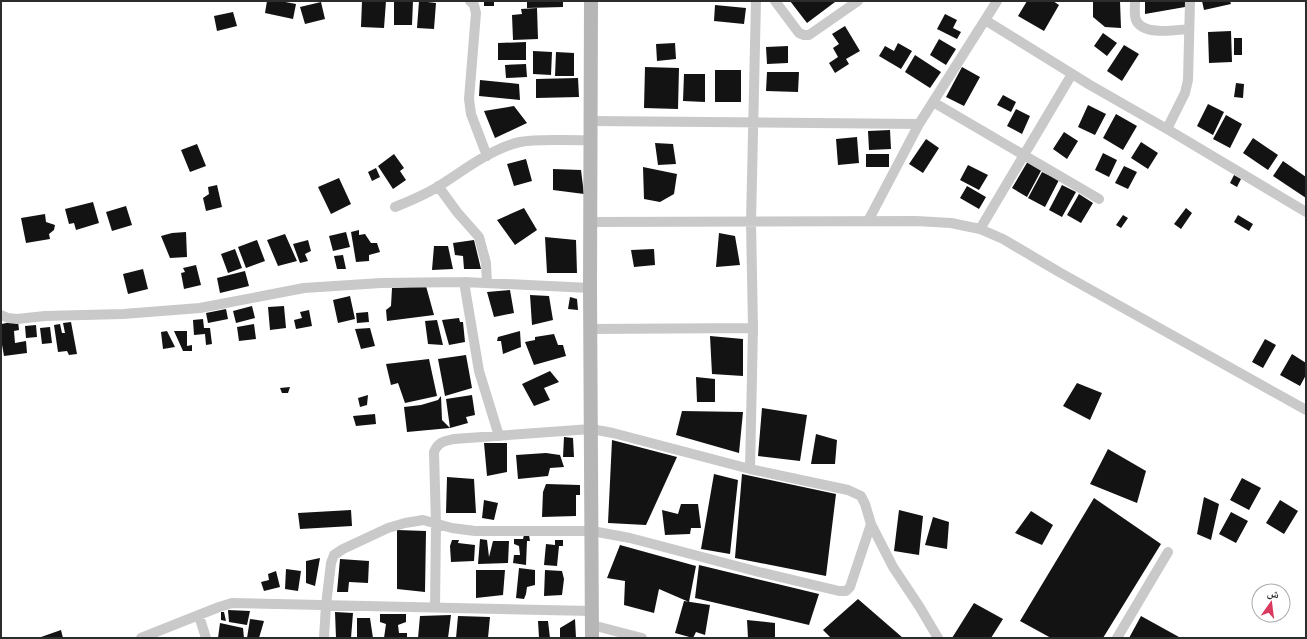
<svg xmlns="http://www.w3.org/2000/svg" width="1307" height="639" viewBox="0 0 1307 639" font-family="'Asap Condensed','Noto Naskh Arabic',sans-serif">
	<style>
		.building { fill: #131313 }
		.lines { fill: none; stroke-linecap: round; stroke-linejoin: round }
		.street { stroke: #c9c9c9; stroke-width: 10 }
		.secondary { stroke: #b6b6b6; stroke-width: 14 }
	</style>
	<rect width="100%" height="100%" fill="#fff"/>
	<path class="building" d="M267 1H280L296 4 293 19 265 13Z
		M362 1H386L384 28 361 27Z
		M394 1H413L412 25H394Z
		M419 1 436 3 434 29 417 28Z
		M484 1H494V6H484Z
		M527 1H563V7L527 8Z
		M790 1H834L835 2 807 23Z
		M1027 1H1053L1059 5 1044 31 1018 16Z
		M1093 1H1120L1121 28 1105 27 1093 17Z
		M1145 1H1185V7L1145 14Z
		M1202 1H1230L1231 4 1204 10Z
		M321 2 325 19 305 24 300 7Z
		M715 5 746 8 744 24 714 21Z
		M537 8 538 39 513 40 512 15 522 14 521 9Z
		M233 12 237 26 217 31 214 16Z
		M945 14 957 20 953 28 961 32 957 39 937 29Z
		M845 26 860 51 846 59 849 64 835 73 829 63 838 57 833 48 839 44 832 34Z
		M1231 31 1232 62 1209 63 1208 32Z
		M1103 33 1117 43 1107 56 1094 46Z
		M1234 38H1242V55H1234Z
		M939 39 956 49 946 65 930 55Z
		M526 42V60H498V43Z
		M675 43 676 59 657 61 656 44Z
		M898 43 912 51 901 69 879 56 885 46 894 51Z
		M1124 45 1139 54 1122 81 1107 71Z
		M788 46V63L767 64 766 47Z
		M533 51 552 52 551 75 533 74Z
		M556 52 574 53V76H555Z
		M915 55 941 72 930 88 905 72Z
		M526 64 527 77 506 78 505 65Z
		M645 67 679 68 678 109 644 108Z
		M962 67 980 77 964 106 946 97Z
		M715 70H741V102H715Z
		M767 72H799L798 92 766 91Z
		M684 74H705V102L683 101Z
		M578 78 579 97 536 98V79Z
		M480 80 519 84 520 100 479 96Z
		M1236 83 1244 84 1243 98 1234 97Z
		M1003 95 1016 102 1011 112 997 105Z
		M1208 104 1224 112 1213 135 1197 126Z
		M1088 105 1106 114 1095 135 1078 127Z
		M514 106 527 123 495 138 484 111Z
		M1016 109 1030 116 1022 134 1007 126Z
		M1116 114 1137 126 1123 150 1103 138Z
		M1226 115 1242 124 1230 148 1213 139Z
		M890 130 891 149 869 150 868 131Z
		M1064 132 1078 141 1067 159 1053 149Z
		M857 137 859 163 838 165 836 139Z
		M1253 138 1278 155 1268 170 1243 153Z
		M926 139 939 148 923 173 909 164Z
		M1141 142 1158 153 1148 169 1131 158Z
		M655 143 673 144 676 164 658 165Z
		M197 144 206 166 190 172 181 150Z
		M1103 153 1117 160 1109 177 1095 170Z
		M394 154 404 168 400 171 406 180 393 189 378 166Z
		M866 154H889V167H866Z
		M526 159 532 181 514 186 507 164Z
		M1028 161 1042 169 1027 197 1012 188Z
		M1283 161 1306 177V198L1273 176Z
		M968 165 988 175 979 190 960 180Z
		M1124 166 1137 172 1128 189 1115 183Z
		M643 167 677 174 674 194 660 202 644 199Z
		M376 168 380 177 372 181 368 172Z
		M553 169 581 170 584 194 553 190Z
		M1042 172 1059 180 1045 207 1028 198Z
		M1234 175 1241 179 1237 187 1230 183Z
		M339 178 351 204 331 214 318 187Z
		M217 185 222 207 206 211 203 198 209 194 208 187Z
		M1062 185 1076 192 1062 217 1049 210Z
		M967 186 986 197 979 209 960 198Z
		M1079 194 1093 203 1081 223 1067 215Z
		M93 202 99 223 76 230 74 223 69 224 65 209Z
		M126 206 132 225 112 231 106 212Z
		M524 208 537 230 515 245 497 220Z
		M1186 208 1192 213 1181 229 1174 224Z
		M45 214 46 222 55 225 54 230 49 234 50 239 26 243 21 218Z
		M1123 215 1128 218 1121 228 1116 225Z
		M1238 215 1253 224 1249 231 1234 222Z
		M359 230V235L365 234 371 243H377L380 252 369 255V261L356 262 351 232Z
		M186 232 187 257 170 258 161 236 172 233Z
		M346 232 350 247 333 251 329 236Z
		M719 233 735 236 740 265 716 267Z
		M285 234 297 261 278 266 267 240Z
		M545 237 576 240 577 273H547Z
		M257 240 265 261 246 268 238 247Z
		M308 240 311 251 305 254 308 261 300 263 293 244Z
		M474 240 481 269H464L463 256 455 255 453 243Z
		M434 246H448L453 269 432 270Z
		M235 249 242 268 228 273 221 254Z
		M654 249 655 265 634 267 631 250Z
		M343 255 346 269H337L334 256Z
		M196 265 201 285 184 289 181 273 185 272 183 268Z
		M143 269 148 289 128 294 123 274Z
		M245 271 249 286 220 293 217 278Z
		M426 286 434 315 387 321 386 310 391 306 392 288Z
		M510 290 514 313 494 317 487 292Z
		M530 295 549 296 553 320 532 325Z
		M350 296 355 319 338 323 333 300Z
		M570 297 577 299 578 310 568 309Z
		M252 306 255 318 236 323 233 311Z
		M284 306 286 328 270 330 268 307Z
		M226 309 228 319 208 323 206 313Z
		M309 310 312 326 296 329 294 320 302 318 300 312Z
		M368 312 369 322 357 323 356 313Z
		M459 318 460 322H463L465 342 449 345 442 320Z
		M203 319 204 328H210L212 344 206 345 205 334 194 335 193 320Z
		M437 320 443 345 428 344 425 321Z
		M18 321 19 330 14 331 15 343 26 341 27 353 4 356 1 339V324Z
		M71 322 77 354 69 355 67 351 58 352 54 325 60 324 62 333H65L63 323Z
		M254 324 256 339 239 341 237 327Z
		M36 325 37 337 26 338 25 326Z
		M50 327 52 343 42 344 40 328Z
		M370 328 375 346 361 349 355 329Z
		M167 331 175 347 163 349 161 332Z
		M174 331H187V346L192 345V351H183Z
		M520 331 521 347 503 354 501 341H497L498 337Z
		M554 334 558 345H563L566 356 534 365 525 342 535 340V337Z
		M710 336 743 339V376L712 374Z
		M1265 339 1276 345 1263 368 1252 362Z
		M1292 354 1306 363V375L1300 386 1280 375Z
		M466 355 472 388 445 396 438 359Z
		M429 359 437 396 405 403 398 383 391 385 386 364Z
		M550 371 559 382 544 388 550 400 534 406 522 384Z
		M696 377 715 379V402H697Z
		M1077 383 1102 393 1090 420 1063 406Z
		M290 387 288 393H282L280 388Z
		M368 395 367 405 360 407 358 398Z
		M472 395 475 415 466 417 468 423 450 428 446 399Z
		M441 396 442 420 450 428 407 432 404 407 421 405 438 400Z
		M762 408 807 415 800 461 758 456Z
		M682 411 743 412 739 453 676 435Z
		M375 414 376 424 356 426 353 416Z
		M816 434 837 440 835 464H811Z
		M564 437 573 438 574 457H563Z
		M612 440 677 457 646 525 608 523Z
		M484 443H507V472L487 476Z
		M1108 449 1146 471 1137 503 1090 484Z
		M546 453 560 455 564 467 550 468 548 476 518 479 516 455Z
		M714 474 738 480 730 554 701 549Z
		M742 474 836 494 826 576 735 558Z
		M447 477 474 479 476 513H446Z
		M1242 478 1261 488 1249 510 1230 500Z
		M546 484 580 485V495H576V516L542 517 543 492Z
		M1204 497 1219 504 1211 540 1197 534Z
		M1094 498 1161 544 1103 638H1051L1020 621Z
		M484 500 498 503 494 520 482 518Z
		M1280 500 1298 511 1284 534 1266 523Z
		M681 504H698L701 528H691L690 534 665 535 662 510 678 514Z
		M351 510 352 526 300 529 298 513Z
		M899 510 923 516 919 555 894 551Z
		M1031 511 1053 525 1042 545 1015 533Z
		M1231 512 1248 521 1236 543 1219 534Z
		M933 517 949 522 947 549 925 545Z
		M397 530 426 531 425 592 397 589Z
		M524 535H529L530 541H527L526 565 513 563 514 555H520L519 546 514 544V539H523Z
		M480 539 487 540 489 557 493 541H509L508 563 478 564Z
		M452 540H459L458 543 475 545 474 561 451 562 450 546Z
		M555 540H563V546H559L557 566 544 565 546 544 555 545Z
		M620 545 696 566 689 602 659 589 654 613 624 605 625 581 607 578Z
		M320 558 315 586 306 583V561Z
		M340 559 369 561 368 583 349 582 348 592H337Z
		M699 565 819 594 809 625 695 598Z
		M519 568 535 570V585L527 587 526 594 524 599 516 598Z
		M286 569 301 571 298 591 285 589Z
		M476 570H505L503 595 476 598Z
		M545 570 562 571 564 579 562 595 544 596Z
		M276 571 280 587 264 591 261 582 269 580 268 574Z
		M858 599 903 638H831L823 630Z
		M684 601 710 605 705 635 696 632 693 638 675 633Z
		M974 603 1003 619 991 638H952Z
		M228 610 250 611 247 625 229 622Z
		M221 612H224L226 621 221 620Z
		M335 612 353 613 351 638H336Z
		M380 614H406V622L398 625 399 633H407V638H384L386 624 380 622Z
		M451 615 448 638H418L420 616Z
		M458 616 490 617 488 638H456Z
		M1141 616 1179 637 1178 638H1129Z
		M357 618H370L373 638H357Z
		M250 619 264 621 259 638H247Z
		M575 619 576 638H560V628Z
		M747 620 775 623V638H748Z
		M538 621H548L550 638H539Z
		M220 623 243 628 244 638H218Z
		M61 630 63 638H42L41 637Z"/>
	<g class="lines">
		<path class="street" d="M470 1 474 5 476 13 469 99 471 114 487 156
			M775 1 799 33 804 35H809L858 1
			M1135 1C1135 6 1134 15 1136 20 1143 36 1175 30 1189 29
			M985 20 1090 85 1167 129 1306 212
			M933 102 1099 199
			M591 121 919 124
			M1167 129 1185 93 1188 80 1190 1
			M438 186 457 212 479 237 486 263 487 283
			M395 207C410 201 425 195 439 186 463 171 492 148 520 142 540 138 569 141 590 140
			M868 221 919 124 997 1
			M590 222 916 221 951 223 980 229 1003 239 1059 272 1306 410
			M980 229 1072 74
			M464 282 479 371 499 436
			M1 315 8 318 17 319 45 316 123 314 200 308 304 288 381 283 464 282 590 288
			M590 329 753 328
			M750 469 753 328 751 222 756 1
			M435 608 436 524 434 452C438 442 444 441 454 439L591 429 613 433 750 469 848 490 861 496 865 504 871 524 893 567 919 606 938 638
			M199 616 206 638
			M592 625 642 638
			M141 638 219 607 232 603 592 611
			M324 638 326 605 331 563 334 555 343 549 388 528 405 523 423 520 452 528 475 531H592L630 538 759 572 839 591H846L850 587 871 524
			M1117 638 1168 552"/>
		<path class="secondary" d="M591 1 590 288 592 638"/>
	</g>
	<rect width="1307" height="639" fill="none" stroke="#2c2c2c" stroke-width="4"/>
	<g transform="translate(1271 603) rotate(14)"><circle r="19" fill="#ffffff" stroke="#ababab"/>
	<path d="M0-3L7 15L0 10L-7 15Z" fill="#d9395f"/>
	<text y="-6" font-size="11" font-weight="bold" text-anchor="middle" fill="#2c2c2c">ش</text>
	</g>
</svg>
